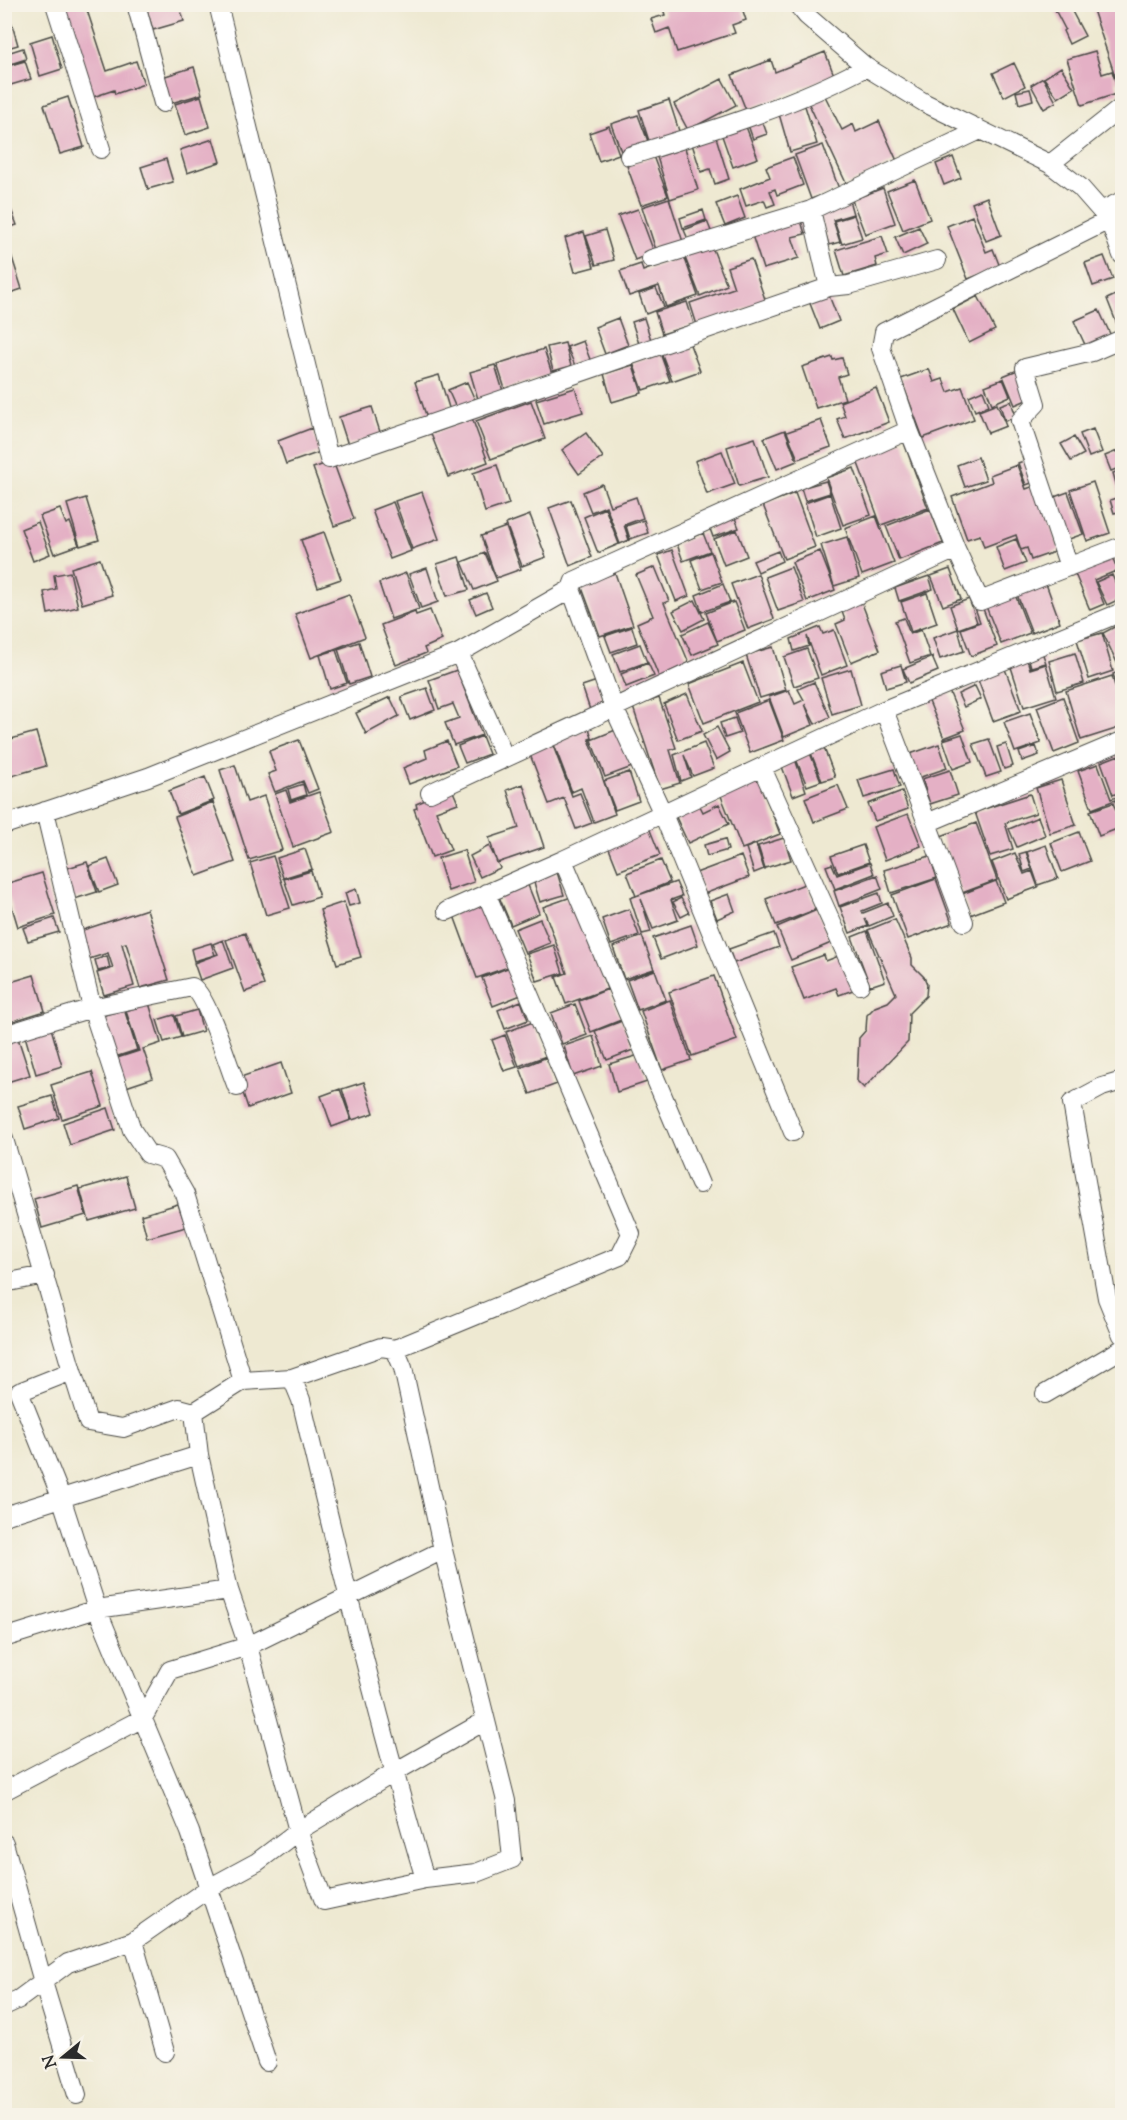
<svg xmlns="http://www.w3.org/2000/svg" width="1127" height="2120" viewBox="0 0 1127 2120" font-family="'Sorts Mill Goudy',serif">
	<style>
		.building { fill: #e4b0c5 }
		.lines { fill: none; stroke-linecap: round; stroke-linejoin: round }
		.street-casing { stroke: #484844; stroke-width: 20 }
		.street { stroke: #fff; stroke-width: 18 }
	</style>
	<rect width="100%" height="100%" fill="#f7f3e8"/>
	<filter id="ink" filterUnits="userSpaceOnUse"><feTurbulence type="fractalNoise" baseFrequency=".0167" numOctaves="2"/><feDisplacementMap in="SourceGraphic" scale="12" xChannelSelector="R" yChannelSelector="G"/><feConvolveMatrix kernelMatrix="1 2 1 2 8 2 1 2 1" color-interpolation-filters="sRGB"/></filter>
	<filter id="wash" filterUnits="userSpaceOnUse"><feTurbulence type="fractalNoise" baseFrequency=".008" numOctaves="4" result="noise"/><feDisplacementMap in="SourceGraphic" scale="24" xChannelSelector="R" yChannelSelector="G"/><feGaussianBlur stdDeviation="1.35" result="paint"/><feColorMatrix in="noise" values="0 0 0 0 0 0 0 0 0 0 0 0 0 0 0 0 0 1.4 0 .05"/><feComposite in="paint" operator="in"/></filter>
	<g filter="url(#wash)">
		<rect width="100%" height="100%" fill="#eee9d2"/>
		<g id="blocks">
			<path class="building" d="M59 4H85L107 71 136 61 144 84 115 94 114 90 90 98Z
				M164 4H179L184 21 153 30 147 10Z
				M1052 4H1068L1085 36 1069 44 1063 31 1065 29Z
				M1091 4H1122V80L1117 82Z
				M662 5H741L746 20 732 25 735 33 677 52 669 28 656 33 651 19 665 15Z
				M8 11 18 45 4 49V12Z
				M52 35 62 69 40 76 30 42Z
				M23 48 26 59 4 66V54Z
				M1095 51 1102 74 1112 71 1119 93 1082 105 1067 59Z
				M825 52 834 75 746 110 732 75 771 60 775 72Z
				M25 61 31 79 4 87V67Z
				M1014 63 1025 86 1004 97 993 73Z
				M194 67 202 94 168 104 159 78Z
				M1061 67 1074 88 1058 98 1044 78Z
				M1043 78 1056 102 1044 109 1031 85Z
				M722 79 736 105 688 130 674 104Z
				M1030 89 1033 100 1019 104 1016 92Z
				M824 94 842 130 853 124 856 132 879 121 897 161 847 185 808 102Z
				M201 96 210 127 185 135 175 104Z
				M68 97 84 147 60 154 44 105Z
				M669 100 680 134 650 144 639 110Z
				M805 106 817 144 790 152 779 114Z
				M638 115 649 144 622 154 611 124Z
				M762 120 767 134 753 139 748 125Z
				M745 124 758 158 733 167 721 133Z
				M609 126 619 154 599 161 589 133Z
				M716 137 729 179 715 184 710 169 701 172 692 144Z
				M213 139 220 162 187 173 180 150Z
				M823 145 839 189 811 199 795 155Z
				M685 148 698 190 670 199 657 157Z
				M653 156 668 196 641 205 627 166Z
				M793 157 803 185 777 195 775 189 770 191 775 204 767 207 764 200 746 206 740 189 770 177 766 167Z
				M953 157 961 178 944 185 936 164Z
				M166 159 173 182 148 189 141 167Z
				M915 180 930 219 903 230 887 191Z
				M883 188 895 223 865 234 852 200Z
				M4 191 17 225 4 229Z
				M737 196 745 218 725 226 716 204Z
				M987 197 1001 235 986 241 972 203Z
				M669 198 683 242 656 250 642 207Z
				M849 200 853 214 833 220 840 242 829 245 818 209Z
				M638 209 654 252 635 260 618 216Z
				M703 210 706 220 683 228 680 218Z
				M799 214 805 234 792 237 799 258 763 269 751 232Z
				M854 215 862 238 842 244 834 221Z
				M972 216 986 252 993 249 1000 267 968 279 947 226Z
				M707 221 711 231 688 239 684 230Z
				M919 227 927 244 903 255 895 237Z
				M605 230 614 260 596 265 586 236Z
				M584 232 594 267 575 272 565 238Z
				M882 236 888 254 875 258 877 266 844 276 836 250Z
				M711 244 727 285 700 296 684 255Z
				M9 248 22 289 4 295V249Z
				M684 256 698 296 666 307 659 286 629 296 620 271 641 264 643 271Z
				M1104 256 1113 279 1093 286 1085 263Z
				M751 259 766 302 697 325 690 303 734 288 727 267Z
				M656 288 664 307 646 314 639 294Z
				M1122 292V331L1120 332 1107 299Z
				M828 293 839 321 820 329 809 301Z
				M978 296 995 330 969 343 953 309Z
				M687 302 694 324 662 334 655 312Z
				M1099 310 1112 338 1087 349 1074 321Z
				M618 318 628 345 605 354 595 327Z
				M644 318 652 343 640 347 632 322Z
				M583 341 591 362 576 368 567 347Z
				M689 342 700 371 672 381 661 352Z
				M565 343 571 366 553 371 547 347Z
				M544 349 552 374 505 389 497 364Z
				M660 353 670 381 643 390 633 363Z
				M832 357 833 360 842 358 847 374 838 377 845 399 816 408 802 367Z
				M495 365 503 391 478 399 470 372Z
				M633 365 642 393 612 402 604 374Z
				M929 369 934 382 943 379 948 392 962 387 974 419 923 438 901 379Z
				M1020 369 1031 398 1015 405 1003 376Z
				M439 375 450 411 427 418 415 382Z
				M1003 379 1010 396 992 404 985 386Z
				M467 382 475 400 456 408 448 390Z
				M575 388 583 412 544 424 536 400Z
				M876 388 889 422 845 439 837 419 845 416 840 402Z
				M983 390 989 405 975 411 969 396Z
				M531 401 545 439 491 459 476 421Z
				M1011 401 1016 417 1005 421 1000 405Z
				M997 404 1006 426 988 433 979 411Z
				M372 407 381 435 348 445 339 417Z
				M472 418 488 462 448 477 431 434Z
				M821 420 831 447 798 459 787 432Z
				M312 428 320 452 286 464 278 441Z
				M1093 429 1102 452 1089 457 1080 434Z
				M785 430 797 461 777 469 764 438Z
				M586 433 603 457 579 474 562 450Z
				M1074 437 1084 454 1071 461 1061 444Z
				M755 438 768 477 739 486 727 447Z
				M903 440 928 508 881 525 856 458Z
				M1122 449V467L1111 471 1105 456Z
				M722 451 735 484 707 494 695 461Z
				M978 457 986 480 965 487 957 465Z
				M1029 459 1037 481 1026 485 1018 463Z
				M333 461 354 519 334 526 313 468Z
				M497 465 509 504 485 512 473 473Z
				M1017 465 1026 489 1037 485 1060 550 1031 560 1027 548 1021 550 1016 535 984 547 980 535 967 539 952 497 992 482 990 475Z
				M854 468 871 515 843 525 826 478Z
				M1122 470V493L1119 494 1113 473Z
				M826 481 830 493 805 501 801 488Z
				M1093 482 1110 533 1087 541 1070 490Z
				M602 484 610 506 636 497 643 518 624 525 629 540 620 544 606 506 591 512 583 492Z
				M422 492 439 539 412 549 395 501Z
				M1068 492 1083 534 1061 542 1046 500Z
				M795 493 815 547 784 559 763 505Z
				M830 494 841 528 816 537 805 503Z
				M1122 496V511L1114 513 1110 500Z
				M86 498 99 540 80 546 67 504Z
				M571 500 592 557 570 566 549 508Z
				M393 502 411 551 390 559 372 510Z
				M605 508 619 544 598 553 584 517Z
				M60 509 66 524 70 522 79 545 54 554 40 516Z
				M930 509 943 543 899 560 886 526Z
				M530 515 546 557 522 566 506 524Z
				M876 516 894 563 862 575 845 528Z
				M735 518 739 528 713 537 709 526Z
				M644 520 648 533 630 539 626 526Z
				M38 522 50 554 33 561 21 529Z
				M506 527 521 569 496 578 481 536Z
				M737 530 747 556 724 565 714 539Z
				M324 532 341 579 318 587 301 540Z
				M703 533 710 551 683 561 677 544Z
				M847 537 859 578 834 586 821 545Z
				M1016 539 1026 563 1005 571 996 547Z
				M672 550 689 596 676 601 658 555Z
				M778 551 782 561 758 572 753 561Z
				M820 551 835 590 807 601 792 562Z
				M711 552 722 582 702 589 691 560Z
				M485 553 497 581 474 590 462 562Z
				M1111 554 1118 571 1122 569V587L1116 571 1094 580 1104 604 1090 610 1073 569Z
				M459 557 469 590 447 596 437 564Z
				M100 559 112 595 82 604 71 568Z
				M655 567 669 601 664 603 689 663 659 677 637 623 653 616 636 575Z
				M791 567 804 602 778 611 765 577Z
				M427 568 438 602 421 608 409 574Z
				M950 569 961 599 943 606 931 576Z
				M70 572 78 607 48 614 44 592 56 589 54 575Z
				M406 573 419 609 391 619 379 583Z
				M615 573 633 625 600 636 581 585Z
				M758 574 774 619 748 629 731 584Z
				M1112 575 1122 598 1107 605 1096 582Z
				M929 576 933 589 899 601 895 588Z
				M1045 581 1060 622 1032 633 1016 592Z
				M723 584 730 602 702 612 696 595Z
				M1014 592 1030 633 1001 644 985 604Z
				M486 593 492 607 476 614 470 600Z
				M927 593 937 623 911 632 901 602Z
				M349 594 365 637 311 658 295 614Z
				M969 599 977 622 958 629 950 606Z
				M695 600 704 619 683 630 673 611Z
				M861 601 880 650 851 662 836 624 845 620 841 609Z
				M734 602 745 630 717 641 706 613Z
				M982 606 997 646 971 656 961 629 980 622 975 608Z
				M430 610 442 640 424 648 426 653 396 665 381 625 415 612 416 615Z
				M904 618 910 634 921 630 930 656 910 663 895 621Z
				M708 622 718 644 692 655 682 634Z
				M1122 623V668L1120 669 1103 633Z
				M632 627 637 643 611 652 605 636Z
				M820 627 823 634 834 630 847 665 821 675 807 636 809 646 794 651 791 639Z
				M958 629 964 651 940 659 933 638Z
				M1102 633 1113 671 1089 679 1077 640Z
				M359 642 370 677 349 684 338 649Z
				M640 644 647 662 620 672 613 654Z
				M773 647 786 690 760 698 746 655Z
				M807 649 818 678 794 686 784 657Z
				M336 650 347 683 330 689 320 655Z
				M1042 652 1046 663 1031 667 1028 656Z
				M1075 653 1084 683 1057 691 1049 661Z
				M1026 656 1030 669 1046 664 1056 697 1024 707 1009 661Z
				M932 657 938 671 909 683 903 669Z
				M648 663 654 676 626 687 621 674Z
				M743 663 758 702 704 723 689 684Z
				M901 665 906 682 886 688 881 671Z
				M851 669 861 705 832 714 821 678Z
				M1005 669 1021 711 993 721 978 680Z
				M457 670 482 735 454 745 445 723 459 718 453 704 439 709 429 680Z
				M1122 671V699L1113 674Z
				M1112 676 1122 709V727L1081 740 1066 691Z
				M597 681 604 705 590 710 582 686Z
				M814 682 830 717 815 724 805 704 813 725 784 737 769 697 789 690 795 704 804 700 798 689Z
				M975 686 981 699 964 707 958 694Z
				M427 688 435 710 410 720 401 697Z
				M949 691 965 730 944 738 928 699Z
				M687 694 702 731 678 740 664 704Z
				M390 697 399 716 366 734 356 713Z
				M1063 697 1079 743 1054 753 1037 707Z
				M659 698 676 748 670 750 680 783 660 789 633 707Z
				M769 700 784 740 750 753 735 713Z
				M1030 713 1041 743 1015 752 1004 722Z
				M735 718 740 733 725 738 720 723Z
				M717 727 730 752 716 760 703 735Z
				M589 728 592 738 589 739 615 814 594 822 581 788 572 792 553 742Z
				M618 729 632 767 605 777 591 740Z
				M36 732 46 766 8 777 4 766V741Z
				M962 734 972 762 953 769 943 740Z
				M482 736 489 754 465 763 458 746Z
				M989 739 1001 772 986 777 973 744Z
				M299 740 318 789 308 793 303 781 275 792 268 774 276 771 269 751Z
				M447 741 457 766 409 784 403 768 427 758 425 750Z
				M552 743 572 796 580 793 592 823 576 829 564 798 549 804 529 752Z
				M704 743 714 768 693 776 684 755 691 777 681 781 674 755Z
				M939 744 947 768 918 778 910 754Z
				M1006 744 1013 766 1004 769 997 747Z
				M1036 746 1039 755 1022 761 1019 752Z
				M824 748 835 777 822 781 811 753Z
				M810 753 821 781 807 786 796 759Z
				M1119 755 1122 763V791L1113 795 1101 762Z
				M795 759 806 791 793 796 781 764Z
				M1098 764 1111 799 1122 795V822L1115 800 1092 809 1078 771Z
				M235 765 247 802 264 796 282 850 249 860 220 770Z
				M894 769 900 787 864 798 858 780Z
				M950 770 958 795 930 804 922 779Z
				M629 772 639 801 615 810 604 781Z
				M758 776 780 834 742 849 719 791Z
				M205 777 214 800 178 814 169 791Z
				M1061 780 1076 825 1050 833 1036 788Z
				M303 784 306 795 291 800 288 789Z
				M523 784 544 847 497 863 489 838 519 828 507 790Z
				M838 785 848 809 814 822 805 798Z
				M452 789 458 803 436 811 451 850 432 857 414 809 417 808 416 804Z
				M286 790 290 802 319 792 334 832 293 847 275 794Z
				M902 791 908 809 875 821 868 804Z
				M1030 794 1036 813 1005 823 1013 849 990 856 975 812Z
				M213 802 235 862 197 876 175 817Z
				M1113 803 1122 827 1099 836 1090 811Z
				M699 804 703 812 719 804 729 824 688 843 675 815Z
				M908 814 921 846 885 860 873 827Z
				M1038 817 1045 835 1017 847 1009 829Z
				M976 823 997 880 962 893 941 836Z
				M648 825 660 855 618 871 606 841Z
				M1079 832 1090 861 1062 872 1051 843Z
				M784 838 791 860 765 868 758 846Z
				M725 839 728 850 707 856 704 845Z
				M756 844 764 869 754 873 746 848Z
				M863 845 869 862 838 873 831 856Z
				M1046 845 1058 878 1038 885 1027 852Z
				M489 846 500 868 480 877 470 856Z
				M305 849 312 869 283 878 277 858Z
				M464 850 474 882 448 891 438 858Z
				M1026 852 1032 869 1024 872 1019 854Z
				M1015 853 1024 874 1032 871 1038 887 1006 899 992 862Z
				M273 856 290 908 266 915 250 863Z
				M741 856 749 877 704 894 696 873Z
				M930 856 937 878 891 893 884 870Z
				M108 859 118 885 99 892 89 866Z
				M661 860 670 882 636 896 627 873Z
				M87 862 97 892 71 900 61 870Z
				M870 863 874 874 835 889 826 866 832 864 837 875Z
				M311 871 319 897 293 905 284 879Z
				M557 872 564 895 540 902 533 879Z
				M42 873 55 915 18 927 5 884Z
				M877 875 882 889 839 906 834 891Z
				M936 879 952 923 908 939 892 895Z
				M526 880 539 913 511 925 497 892Z
				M996 881 1004 902 970 915 962 894Z
				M676 882 682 896 671 900 678 920 653 929 641 899 651 932 642 934 630 898Z
				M807 883 817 909 776 925 766 899Z
				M356 889 360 903 349 906 345 893Z
				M879 893 882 903 862 911 863 913 888 903 893 916 869 926 865 919 868 926 850 933 840 907Z
				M729 894 735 911 717 919 710 901Z
				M574 896 607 989 566 1004 556 977 567 973 543 907Z
				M681 898 689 913 681 917 673 902Z
				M344 902 361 957 337 964 320 910Z
				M483 902 508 967 477 978 453 913Z
				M147 909 169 980 140 988 126 943 122 944 134 986 104 995 97 973 113 968 108 953 86 960 77 932Z
				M629 909 639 935 611 945 602 919Z
				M817 910 831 943 791 960 777 927Z
				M54 918 59 932 28 941 23 928Z
				M540 919 550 943 525 953 515 929Z
				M895 919 912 958V965L924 977 927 984 926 996 909 1013 908 1042 864 1088 857 1081 859 1038 866 1030 867 1015 875 1007 888 1002 896 994 868 930Z
				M691 925 698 945 661 959 653 938Z
				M867 931 885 981 870 986 852 937Z
				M245 933 264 985 245 992 226 940Z
				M774 933 779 947 734 963 729 949Z
				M642 936 654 969 624 979 613 947Z
				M223 940 233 968 200 980 194 963 218 954 213 944Z
				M211 943 215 955 194 961 191 949Z
				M554 945 563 973 537 981 527 954Z
				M824 955 826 961 841 955 853 990 839 995 836 988 804 1000 791 967Z
				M107 956 110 968 98 971 95 960Z
				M510 967 521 995 493 1006 482 978Z
				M655 970 666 1000 638 1010 627 980Z
				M34 975 45 1011 4 1024V984Z
				M714 976 737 1040 692 1056 669 992Z
				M608 989 621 1020 591 1032 579 1001Z
				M670 1000 691 1060 662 1070 641 1011Z
				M521 1001 528 1020 505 1029 498 1010Z
				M149 1003 161 1043 143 1049 153 1078 123 1088 114 1059 139 1051 126 1011Z
				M575 1004 587 1035 562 1044 551 1013Z
				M124 1009 137 1050 115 1057 102 1016Z
				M197 1010 203 1031 182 1037 176 1016Z
				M174 1015 181 1037 164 1042 157 1020Z
				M622 1021 633 1050 607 1060 595 1031Z
				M533 1022 546 1056 519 1066 506 1032Z
				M51 1028 62 1066 36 1074 25 1036Z
				M505 1035 517 1067 504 1071 492 1040Z
				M593 1036 602 1066 573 1076 564 1046Z
				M18 1038 30 1075 4 1083V1042Z
				M639 1055 647 1082 617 1092 609 1064Z
				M547 1057 557 1084 530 1094 520 1068Z
				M281 1063 291 1093 248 1108 238 1078Z
				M92 1072 103 1106 62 1119 51 1085Z
				M364 1082 374 1113 352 1120 342 1089Z
				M340 1089 351 1120 332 1127 321 1096Z
				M52 1096 59 1118 25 1129 18 1106Z
				M108 1108 115 1130 70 1145 63 1123Z
				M126 1176 135 1208 89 1221 80 1189Z
				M78 1186 86 1215 42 1228 34 1199Z
				M178 1204 186 1227 147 1238 141 1215Z"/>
		</g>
	</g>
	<g filter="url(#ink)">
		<use href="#blocks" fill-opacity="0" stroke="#484844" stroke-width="1.5"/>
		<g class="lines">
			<g class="street-casing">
				<path id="street" d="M55 4 101 149
					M136 4 163 103
					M218 4 329 459 829 287 811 210 978 131
					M797 4 807 16 866 67 925 103 1050 164 1080 187 1109 220 1122 255
					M629 156C710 131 791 107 866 67
					M1050 164 1122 107
					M1101 211 1122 201
					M651 259 811 210
					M829 287 849 285 937 260
					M909 430 881 348 884 332 1109 220
					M1069 567 1020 421 1036 404 1025 368 1092 352 1122 339
					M571 589 614 708 663 814 793 1132
					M884 710 927 823 1122 741
					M505 758 459 653 571 589 574 581 909 430 956 549
					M762 768 860 985
					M430 793 956 549 980 601 1122 546
					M45 811 92 1008 132 1130 148 1154 165 1159 185 1194 243 1381
					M927 823 964 922
					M4 825 148 777 459 653
					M563 860 700 1184
					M447 911 563 860 884 710 1122 612
					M4 1035 92 1008 192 987C207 994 229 1068 237 1087
					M1122 1081 1102 1087 1072 1103 1107 1298 1122 1335
					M4 1139 72 1371 19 1392 61 1497 97 1609 190 1832 267 2062
					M4 1283 45 1275
					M72 1371 88 1422 123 1428 179 1408 194 1412 243 1381 292 1378 381 1347 395 1349 620 1256 631 1234 486 893
					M292 1378 301 1400C339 1561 378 1721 425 1879
					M1045 1394 1122 1349
					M194 1412 199 1455 229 1590 248 1646 298 1831 324 1901 425 1879 476 1873 512 1859 506 1801 443 1550 403 1368 395 1349
					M4 1516 199 1455
					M4 1638 97 1609 229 1590
					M4 1791 143 1718 170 1670 248 1646 443 1550
					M4 1843 43 1982 77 2095
					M133 1941 165 2052
					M4 2006 19 1999 68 1963 133 1941 209 1888 257 1862 298 1831 393 1773 485 1721"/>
			</g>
			<use href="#street" class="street"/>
		</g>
	</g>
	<rect width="1127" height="2120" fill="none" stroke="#f7f3e8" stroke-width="24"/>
	<g transform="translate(63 2057) rotate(251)" stroke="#f7f3e8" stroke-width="4.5" paint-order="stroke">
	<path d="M0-4.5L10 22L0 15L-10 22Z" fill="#2b2b2b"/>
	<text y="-9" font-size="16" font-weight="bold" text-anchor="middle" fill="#2b2b2b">N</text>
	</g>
</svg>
